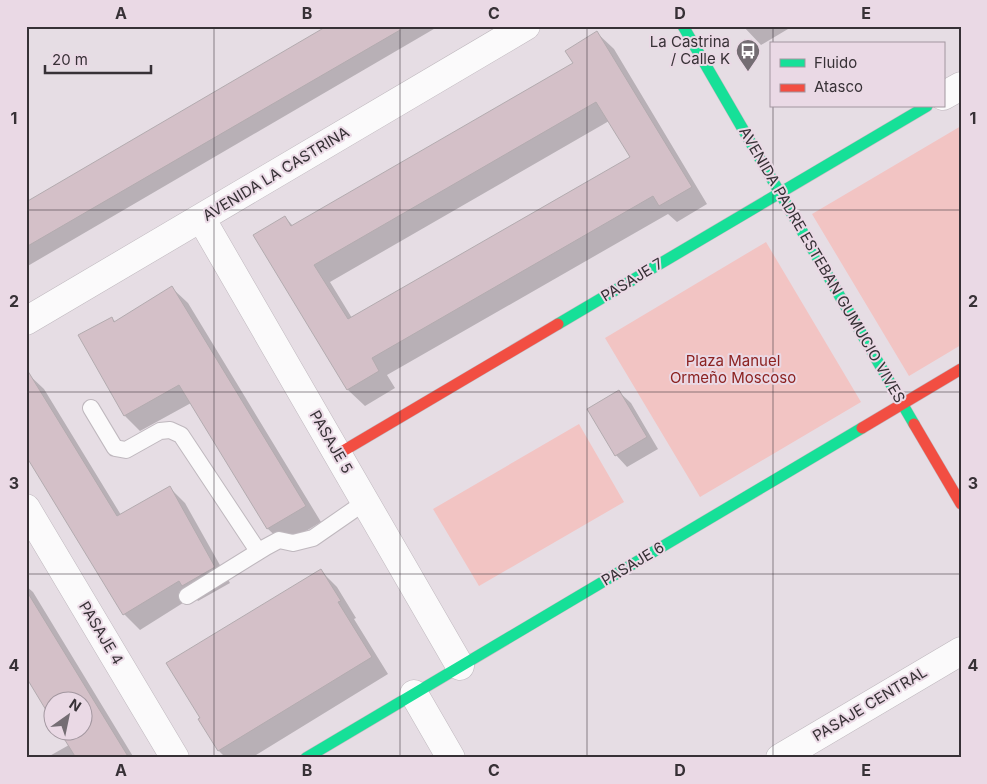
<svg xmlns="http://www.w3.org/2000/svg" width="987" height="784" viewBox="0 0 987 784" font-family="Inter,sans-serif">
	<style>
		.green { fill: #f2c4c3 }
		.shadow { fill: #0003; fill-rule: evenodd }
		.building { fill: #d4c0c8; stroke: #b3abaf; fill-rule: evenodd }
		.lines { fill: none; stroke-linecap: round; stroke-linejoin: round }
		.lane-casing { stroke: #bfb8be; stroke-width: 18 }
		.street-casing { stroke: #bfb8be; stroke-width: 29 }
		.fast-casing { stroke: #bfb8be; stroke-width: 12 }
		.jam-casing { stroke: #bfb8be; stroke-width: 12 }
		.lane { stroke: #fbfafb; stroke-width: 16 }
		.street { stroke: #fbfafb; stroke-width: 28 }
		.fast { stroke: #16e098; stroke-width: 11 }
		.jam { stroke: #f24e42; stroke-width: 11 }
		.grid { fill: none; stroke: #373136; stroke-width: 1; stroke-opacity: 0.55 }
		.labels { text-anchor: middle; stroke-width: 4; stroke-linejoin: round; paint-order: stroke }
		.poi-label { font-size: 15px; fill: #373136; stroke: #ead9e5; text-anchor: end }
		.street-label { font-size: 15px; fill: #373136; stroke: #ead9e5 }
		.park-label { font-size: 15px; fill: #8c2221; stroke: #ead9e5 }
		.neatline { fill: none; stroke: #373136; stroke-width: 2 }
		.grid-label { font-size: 16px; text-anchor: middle; font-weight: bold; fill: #373136 }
	</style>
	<rect width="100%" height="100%" fill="#e6dde4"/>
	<path class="green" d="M961 126V345L909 376 812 214Z
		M766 242 861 402 700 497 605 338Z
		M579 424 624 502 479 586 433 509Z"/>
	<path class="shadow" d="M329 26H439L26 267V203Z
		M743 26H793L761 45Z
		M597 33 614 49 707 204 677 222 668 214 387 375 395 388 365 406 348 390 255 235 285 217 293 226 574 63ZM609 121 631 158 352 318 330 282Z
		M172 288 188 303 321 522 284 544 268 529 191 403 140 431 125 416 80 336 111 318 116 322Z
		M28 374 44 389 121 515 170 488 185 503 230 583 198 601 194 596 140 630 124 614Z
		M619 392 631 403 658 449 627 467 616 455Z
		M321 571 337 587 356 618 354 619 388 674 251 758H226L219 751 200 720Z
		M26 586 33 592 134 758H46L69 745 61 732H82V702H52V717L26 674Z"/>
	<path class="building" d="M327 26H407L26 247V202Z
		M597 31 692 187 659 206 653 196 372 358 379 371 347 390 253 235 285 216 291 226 573 63 565 51ZM596 102 630 157 348 319 314 265Z
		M172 286 306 506 267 529 179 385 124 416 78 335 112 317 114 322Z
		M26 368 117 516 170 486 215 567 182 586 179 581 123 615 26 456Z
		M619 390 647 437 615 456 587 409Z
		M321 569 341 601 338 602 372 657 218 751 198 719 200 718 166 663Z
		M26 590 129 758H76L60 732H82V702H52V720L26 677Z"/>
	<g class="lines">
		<g class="lane-casing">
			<path id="lane" d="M91 408 115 448 126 450 160 431 170 430 181 435 258 551
				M187 596 266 547 279 540 293 543 313 538 365 502"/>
		</g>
		<g class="street-casing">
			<path id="street" d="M943 96 961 86
				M201 218 460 666
				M26 321 526 26
				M26 508 175 758
				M414 694 451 758
				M780 758 961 651"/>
		</g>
		<g class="fast-casing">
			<path id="fast" d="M683 26 914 424
				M558 324 927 106
				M306 758 862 428"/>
		</g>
		<g class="jam-casing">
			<path id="jam" d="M914 424 961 504
				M862 428 961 369
				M338 454 558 324"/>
		</g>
		<use href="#lane" class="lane"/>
		<use href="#street" class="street"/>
		<use href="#fast" class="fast"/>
		<use href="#jam" class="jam"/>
	</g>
	<path class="grid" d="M214 26V758M400 26V758M587 26V758M773 26V44M773 106V758M26 210H961M26 392H961M26 574H961"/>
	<defs>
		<g id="bus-pin" transform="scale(1.25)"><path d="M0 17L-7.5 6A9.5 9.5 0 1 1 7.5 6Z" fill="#746d73" stroke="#ead9e5"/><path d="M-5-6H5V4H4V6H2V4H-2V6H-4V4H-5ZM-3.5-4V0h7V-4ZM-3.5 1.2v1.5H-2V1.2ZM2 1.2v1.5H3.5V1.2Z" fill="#fff"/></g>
	</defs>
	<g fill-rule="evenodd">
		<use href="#bus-pin" x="748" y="51"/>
	</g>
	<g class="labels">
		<g class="poi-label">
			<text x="730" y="47">La Castrina<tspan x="730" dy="17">/ Calle K</tspan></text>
		</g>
		<g class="street-label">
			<text transform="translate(276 174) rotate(-31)" y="5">AVENIDA LA CASTRINA</text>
			<text transform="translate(822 265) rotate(60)" y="5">AVENIDA PADRE ESTEBAN GUMUCIO VIVES</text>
			<text transform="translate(632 280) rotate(-31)" y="5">PASAJE 7</text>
			<text transform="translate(331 442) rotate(60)" y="5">PASAJE 5</text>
			<text transform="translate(633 564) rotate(-31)" y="5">PASAJE 6</text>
			<text transform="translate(101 633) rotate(59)" y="5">PASAJE 4</text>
			<text transform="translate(870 704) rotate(-31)" y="5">PASAJE CENTRAL</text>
		</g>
		<g class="park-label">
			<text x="733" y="366">Plaza Manuel<tspan x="733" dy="17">Ormeño Moscoso</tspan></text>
		</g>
	</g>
	<rect width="987" height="784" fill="none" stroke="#ead9e5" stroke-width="55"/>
	<rect x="770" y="42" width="175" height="65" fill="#ead9e5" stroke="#a2969f"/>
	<rect x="780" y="59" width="25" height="8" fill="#16e098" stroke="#a2969f"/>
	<text x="814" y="68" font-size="15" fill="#373136">Fluido</text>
	<rect x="780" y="84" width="25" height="8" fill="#f24e42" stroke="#a2969f"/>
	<text x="814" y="92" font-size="15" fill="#373136">Atasco</text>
	<g transform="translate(68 716) rotate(33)"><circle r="24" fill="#ead9e5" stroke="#a2969f"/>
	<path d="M0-4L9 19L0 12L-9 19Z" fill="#746d73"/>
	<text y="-8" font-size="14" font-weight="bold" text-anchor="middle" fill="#373136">N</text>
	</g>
	<path d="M45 65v8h106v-8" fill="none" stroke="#373136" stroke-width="2.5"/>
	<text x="52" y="65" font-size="15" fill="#373136" stroke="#ead9e5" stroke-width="4" paint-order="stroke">20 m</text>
	<rect x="28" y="28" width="932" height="728" class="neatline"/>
	<g class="grid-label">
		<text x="121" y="19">A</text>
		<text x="307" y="19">B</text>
		<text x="494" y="19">C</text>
		<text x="680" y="19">D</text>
		<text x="866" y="19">E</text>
		<text x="14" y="124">1</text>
		<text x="973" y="124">1</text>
		<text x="14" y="307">2</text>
		<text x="973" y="307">2</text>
		<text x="14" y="489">3</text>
		<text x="973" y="489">3</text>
		<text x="14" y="671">4</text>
		<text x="973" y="671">4</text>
		<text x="121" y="776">A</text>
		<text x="307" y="776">B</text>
		<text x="494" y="776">C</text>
		<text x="680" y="776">D</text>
		<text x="866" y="776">E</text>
	</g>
</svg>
